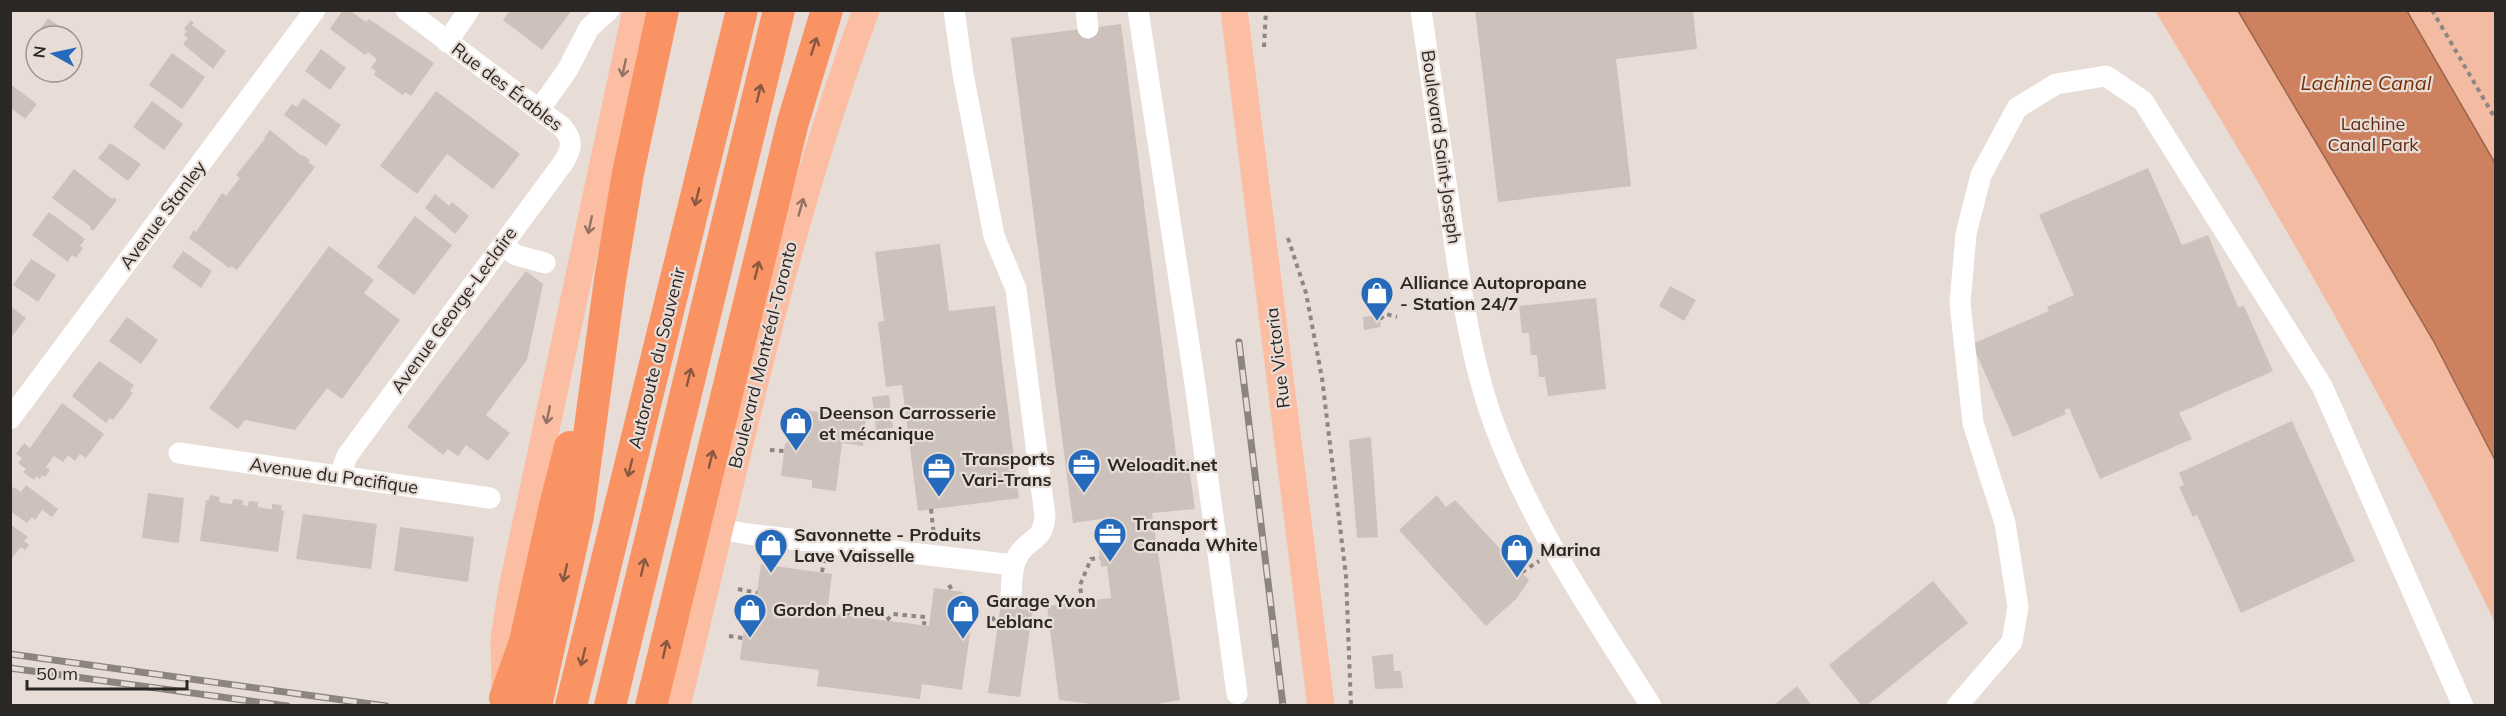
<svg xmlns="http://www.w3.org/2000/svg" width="2506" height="716" viewBox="0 0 2506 716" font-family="Mulish,sans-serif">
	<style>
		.green { fill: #f3bba2 }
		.water { fill: #cd815e; stroke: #9c664d; stroke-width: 1.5 }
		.building { fill: #ccc1bb }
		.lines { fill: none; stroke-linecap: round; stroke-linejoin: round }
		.path { stroke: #8e8682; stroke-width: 4; stroke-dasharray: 4.5 4.5; stroke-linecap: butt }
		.minor { stroke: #fff; stroke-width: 21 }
		.major { stroke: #fcbea2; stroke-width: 27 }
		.highway { stroke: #fa9364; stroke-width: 32 }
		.rail-casing { stroke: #8c8480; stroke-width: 7 }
		.rail { stroke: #e8dcd6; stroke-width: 4.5; stroke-dasharray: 14; stroke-linecap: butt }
		.oneway { stroke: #885841 }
		.oneway2 { stroke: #947264 }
		.labels { text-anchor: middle; stroke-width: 4.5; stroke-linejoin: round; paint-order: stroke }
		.street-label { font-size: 18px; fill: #2b2725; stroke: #e8dcd6 }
		.park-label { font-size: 18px; fill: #5e2c13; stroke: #e8dcd6 }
		.poi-label { font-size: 18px; font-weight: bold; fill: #2b2725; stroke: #e8dcd6; text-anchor: start }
		.water-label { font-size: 20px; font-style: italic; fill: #752f07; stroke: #e8dcd6 }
	</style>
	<rect width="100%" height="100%" fill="#e8dcd6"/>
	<path class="green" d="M2155 11H2495V623C2394 412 2277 210 2155 11Z"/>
	<path class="water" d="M2238 11H2407L2495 163V460L2433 340Z"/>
	<path class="building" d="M343 10H349L366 22 369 19 434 63 411 96 405 92 403 95 374 75 376 71 371 68 377 59 368 52 365 55 330 29Z
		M510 10H572L542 50 503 20Z
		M1475 10H1693L1697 49 1616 59 1631 186 1498 202Z
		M48 18 79 41 72 50V36H35Z
		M191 20 194 23 192 25 226 51 213 69 183 44 188 38 184 35 187 31 184 29Z
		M1121 24 1177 462 1188 460 1195 509 1152 513 1180 700 1146 706H1109L1059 700 1047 606 1111 598 1107 566 1101 567 1099 549H1104L1100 519 1073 523 1011 38Z
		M321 49 346 68 330 90 305 71Z
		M172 53 205 77 182 109 149 85Z
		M10 84 37 104 25 119 10 107Z
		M436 91 520 154 493 189 447 154 417 194 380 166Z
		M303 98 341 125 326 146 284 115 292 104 297 107Z
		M152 101 183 124 164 150 133 127Z
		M270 130 302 156 303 155 310 160 308 162 315 167 237 270 231 266 229 268 189 238 194 230 196 232 222 193 226 196 240 178 236 175 265 139 264 138Z
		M110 143 141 164 128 181 98 158Z
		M2148 168 2182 245 2208 235 2238 307 2244 306 2273 371 2179 413 2192 439 2100 479 2069 408 2064 410 2066 414 2013 437 1972 344 2049 311 2047 307 2074 295 2039 215Z
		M74 169 112 199 114 197 117 200 93 231 90 229 91 227 52 198Z
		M435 194 449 206 452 202 469 216 455 234 425 208Z
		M49 212 85 239 80 246 83 248 76 258 72 255 68 262 32 235Z
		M415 216 452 245 414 295 377 267Z
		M940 244 949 311 995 306 1019 498 918 511 902 385 886 387 878 322 884 321 875 252Z
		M329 246 374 280 364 293 400 320 342 399 327 388 295 430 245 420 238 429 209 408Z
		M183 251 212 271 201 288 172 267Z
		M31 259 56 275 38 302 13 285Z
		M526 271 543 284 527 360 486 415 510 433 488 461 466 445 458 456 448 449 443 455 407 427Z
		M1670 286 1696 300 1684 321 1659 306Z
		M1596 298 1606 389 1548 396 1545 377H1539L1537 355H1531L1529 333H1522L1519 306Z
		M10 306 26 318 10 339Z
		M1379 315 1381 327 1364 330 1363 317Z
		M127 317 158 340 141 364 109 341Z
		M99 361 134 385 130 391 133 393 113 420 110 418 106 423 72 396Z
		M889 395 893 428 876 430 872 397Z
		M62 403 104 434 86 458 80 454 75 461 68 455 63 462 54 456 46 467 50 470 45 477 42 475 40 479 36 476 34 480 23 472 26 469 18 463 22 458 16 454 24 443 30 448Z
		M804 410 866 418 863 446 842 443 836 491 812 488V480L781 476 785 444 802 428Z
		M2292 421 2355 561 2241 613 2197 515 2193 517 2179 487 2184 485 2179 473Z
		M1371 437 1378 537 1357 538 1349 440Z
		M26 485 58 509 52 517 42 510 35 520 32 517 27 523 10 511V486L19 490 20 493Z
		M148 493 184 498 179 543 142 538Z
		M210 495 220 497 219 501 222 503 232 504 233 499 243 500 242 505 248 506 249 501 258 502V507L268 509H272V504L282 505 281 510 284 511 278 552 200 541 206 500H209Z
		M1437 495 1446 507 1455 500 1529 580 1517 598 1486 626 1399 530Z
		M303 514 377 524 371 569 296 559Z
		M10 524 28 537 24 541 29 545 25 550 21 547 10 560Z
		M400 527 474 537 468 582 394 571Z
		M761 564 832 574 827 613 929 626 934 588 963 592 958 631 970 633 962 690 922 684 920 699 817 686 819 670 740 660 746 613 754 614Z
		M1933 581 1968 623 1866 706H1862L1829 665Z
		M1002 596 1034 601 1020 697 988 693Z
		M1393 654 1394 671H1401L1403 688 1375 689 1372 656Z
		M1797 686 1812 706H1773Z"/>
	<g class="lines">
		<path class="path" d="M2432 10 2496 120
			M1264 47 1266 10
			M1288 238 1306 293 1322 378 1346 576 1351 706
			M1380 319 1386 314 1397 317
			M770 450 784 451
			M931 509 934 536
			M822 572 824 561
			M1522 572 1539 561
			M949 585 952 590
			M738 589 757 593
			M1082 602 1080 585 1091 559 1100 558
			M846 615 852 609 867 611
			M992 617 998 625
			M887 620 893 614 925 617 924 625
			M962 621 965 632
			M729 636 743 638"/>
		<path class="minor" d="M954 10 963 74 994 236 1016 289 1045 516C1043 542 1030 537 1019 554 1011 566 1012 583 1011 597
			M1086 10 1088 28
			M1138 10 1195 384 1237 694
			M1421 10C1431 79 1441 148 1451 217 1460 285 1470 356 1493 421 1530 523 1593 614 1651 706
			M447 42 469 10
			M539 110 568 69 589 28 609 10
			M502 245 516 255 545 263
			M10 419 315 10
			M179 453 490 498
			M340 476 347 456 563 163C572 149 574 140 562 127L406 10
			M720 529 748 534 1014 565
			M1957 706 2012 642 2018 607 2005 523 1973 423 1960 303 1966 234 1981 175 2017 108 2056 84 2106 76 2143 101 2322 386 2463 706"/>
		<path class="major" d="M1234 10 1321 706
			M505 689 504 639 512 588 636 10
			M677 706C735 472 782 236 866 10"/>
		<path class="highway" d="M505 698 525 642 554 510 570 447
			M536 706 578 516 610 280 628 173 663 10
			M571 706 742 10
			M610 706 779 10
			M651 706 793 122 827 10"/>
		<g class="rail-casing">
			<path id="rail" d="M1239 342 1283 706
				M10 654 386 706
				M10 668 287 706"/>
		</g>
		<use href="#rail" class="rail"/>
	</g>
	<defs><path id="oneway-shaft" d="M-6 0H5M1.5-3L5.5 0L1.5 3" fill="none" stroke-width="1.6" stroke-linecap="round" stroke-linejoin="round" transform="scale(1.5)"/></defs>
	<g class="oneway">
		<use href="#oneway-shaft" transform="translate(814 46) rotate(-72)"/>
		<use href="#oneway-shaft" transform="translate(759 93) rotate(-76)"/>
		<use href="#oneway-shaft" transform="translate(697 197) rotate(104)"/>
		<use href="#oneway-shaft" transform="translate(757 270) rotate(-76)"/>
		<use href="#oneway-shaft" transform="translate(689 377) rotate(-76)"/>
		<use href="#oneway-shaft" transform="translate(711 459) rotate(-76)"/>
		<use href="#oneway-shaft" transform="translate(630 468) rotate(104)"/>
		<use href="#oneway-shaft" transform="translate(643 567) rotate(-77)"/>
		<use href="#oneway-shaft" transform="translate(565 573) rotate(103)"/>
		<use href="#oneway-shaft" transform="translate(665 649) rotate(-77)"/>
		<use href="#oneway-shaft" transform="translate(583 657) rotate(104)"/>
	</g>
	<g class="oneway2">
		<use href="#oneway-shaft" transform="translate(624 68) rotate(102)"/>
		<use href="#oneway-shaft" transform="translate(801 207) rotate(-74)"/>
		<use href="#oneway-shaft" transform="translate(590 225) rotate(102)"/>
		<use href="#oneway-shaft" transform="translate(548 415) rotate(102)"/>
	</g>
	<defs>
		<g id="shop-pin" transform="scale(1.725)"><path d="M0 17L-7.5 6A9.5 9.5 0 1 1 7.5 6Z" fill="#256abb" stroke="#e8dcd6"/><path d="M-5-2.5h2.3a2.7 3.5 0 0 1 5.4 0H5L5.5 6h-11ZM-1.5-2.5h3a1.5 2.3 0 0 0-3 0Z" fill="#fff"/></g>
		<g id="office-pin" transform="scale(1.725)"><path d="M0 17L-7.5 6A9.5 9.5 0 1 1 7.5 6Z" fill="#256abb" stroke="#e8dcd6"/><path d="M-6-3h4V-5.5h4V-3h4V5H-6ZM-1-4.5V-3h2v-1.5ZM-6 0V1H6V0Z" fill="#fff"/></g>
	</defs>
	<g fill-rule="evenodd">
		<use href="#shop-pin" x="1377" y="293"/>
		<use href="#shop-pin" x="796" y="423"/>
		<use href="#office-pin" x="1084" y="465"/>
		<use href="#office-pin" x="939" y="469"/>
		<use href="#office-pin" x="1110" y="534"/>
		<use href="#shop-pin" x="771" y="545"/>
		<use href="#shop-pin" x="1517" y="550"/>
		<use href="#shop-pin" x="750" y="610"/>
		<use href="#shop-pin" x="963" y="611"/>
	</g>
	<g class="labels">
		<g class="street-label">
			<text transform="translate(507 87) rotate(37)" y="6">Rue des Érables</text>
			<text transform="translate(1441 147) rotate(82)" y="6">Boulevard Saint-Joseph</text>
			<text transform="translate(163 215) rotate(-53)" y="6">Avenue Stanley</text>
			<text transform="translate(454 310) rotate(-54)" y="6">Avenue George-Leclaire</text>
			<text transform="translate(763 355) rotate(-76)" y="6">Boulevard Montréal-Toronto</text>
			<text transform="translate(657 358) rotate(-76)" y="6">Autoroute du Souvenir</text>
			<text transform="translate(1278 358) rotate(-97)" y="6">Rue Victoria</text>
			<text transform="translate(334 476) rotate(8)" y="6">Avenue du Pacifique</text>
		</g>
		<g class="park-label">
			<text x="2373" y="130">Lachine<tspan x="2373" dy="21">Canal Park</tspan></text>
		</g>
		<g class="poi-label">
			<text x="1400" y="289">Alliance Autopropane<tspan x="1400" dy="21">- Station 24/7</tspan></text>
			<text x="819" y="419">Deenson Carrosserie<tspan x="819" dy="21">et mécanique</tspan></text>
			<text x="962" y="465">Transports<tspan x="962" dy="21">Vari-Trans</tspan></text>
			<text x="1107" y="471">Weloadit.net</text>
			<text x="1133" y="530">Transport<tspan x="1133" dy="21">Canada White</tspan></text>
			<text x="794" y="541">Savonnette - Produits<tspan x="794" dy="21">Lave Vaisselle</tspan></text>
			<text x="1540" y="556">Marina</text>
			<text x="986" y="607">Garage Yvon<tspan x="986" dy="21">Leblanc</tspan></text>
			<text x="773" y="616">Gordon Pneu</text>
		</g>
		<g class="water-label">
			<text x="2366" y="90">Lachine Canal</text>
		</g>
	</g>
	<rect width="2506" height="716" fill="none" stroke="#2b2725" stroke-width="24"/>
	<g transform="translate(54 54) rotate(278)"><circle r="28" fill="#e8dcd6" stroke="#9c948f" stroke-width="1.5"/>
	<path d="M0-4.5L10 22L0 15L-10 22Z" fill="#256abb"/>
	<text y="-9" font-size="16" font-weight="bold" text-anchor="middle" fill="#2b2725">N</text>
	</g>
	<path d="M27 680v9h160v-9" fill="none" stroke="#2b2725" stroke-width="3"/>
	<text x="36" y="680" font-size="18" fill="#2b2725" stroke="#e8dcd6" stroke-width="4.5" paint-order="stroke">50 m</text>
</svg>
